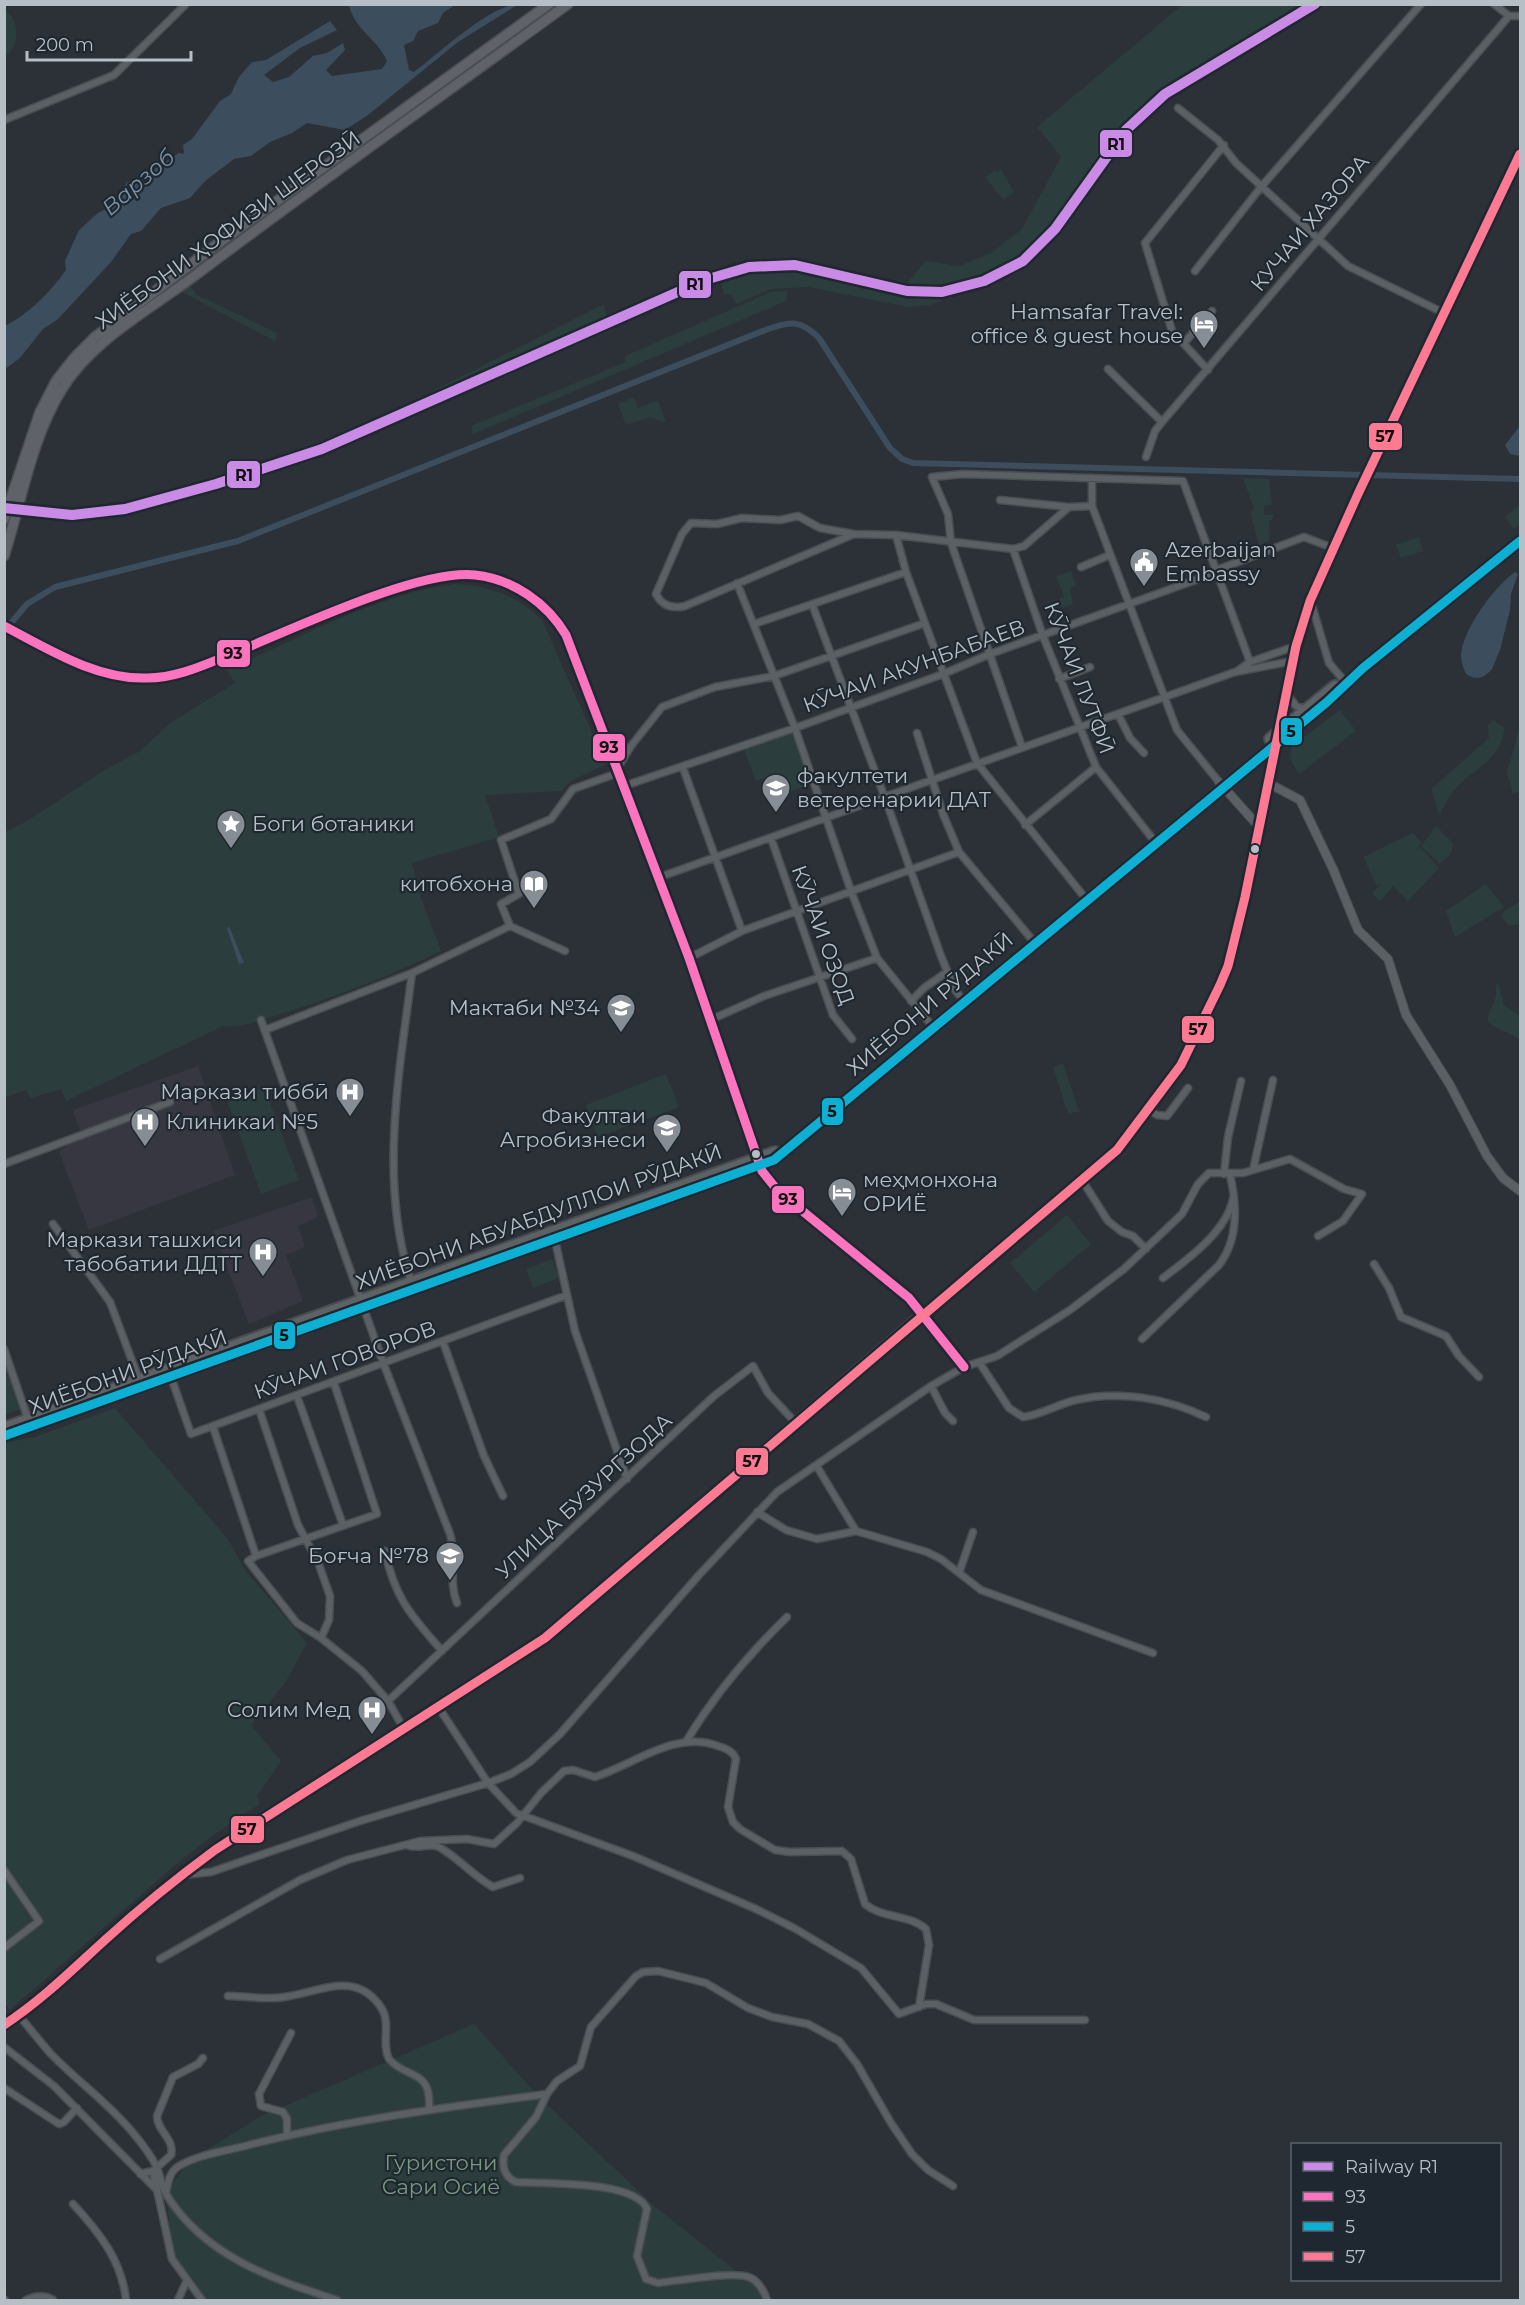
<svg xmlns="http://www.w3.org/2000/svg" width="1525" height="2305" viewBox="0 0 1525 2305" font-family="Montserrat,sans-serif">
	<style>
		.medical { fill: #373742 }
		.green { fill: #2c3d3d }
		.water { fill: #3c4d5d }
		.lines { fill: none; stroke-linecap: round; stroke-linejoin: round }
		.canal { stroke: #3c4d5d; stroke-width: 6 }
		.minor-casing { stroke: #4a4d51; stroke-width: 9 }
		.tertiary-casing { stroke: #4a4d51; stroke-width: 10 }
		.secondary-casing { stroke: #4a4d51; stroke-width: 12 }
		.trunk-casing { stroke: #484d52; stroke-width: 14 }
		.minor { stroke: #5b6064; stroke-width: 6 }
		.tertiary { stroke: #5b6064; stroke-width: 8 }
		.secondary { stroke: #5f6369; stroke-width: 9 }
		.trunk { stroke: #5e6265; stroke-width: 10 }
		.bus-1-casing { stroke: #1f2830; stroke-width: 14 }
		.bus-2-casing { stroke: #1f2830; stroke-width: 14 }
		.bus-3-casing { stroke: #1f2830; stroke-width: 14 }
		.bus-1 { stroke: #fc73be; stroke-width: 9 }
		.bus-2 { stroke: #0dafd3; stroke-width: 9 }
		.bus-3 { stroke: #fe7a93; stroke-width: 9 }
		.rail-1-casing { stroke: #1f2830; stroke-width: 15 }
		.rail-1 { stroke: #ca8be6; stroke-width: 10 }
		.bus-dot { fill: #b6bec6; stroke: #1f2830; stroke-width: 2 }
		.labels { text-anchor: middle; stroke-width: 4.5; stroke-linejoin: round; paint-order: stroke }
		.street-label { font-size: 21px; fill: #b6bec6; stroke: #1f2830 }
		.poi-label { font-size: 21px; fill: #b6bec6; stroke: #1f2830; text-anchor: end }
		.park-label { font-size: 21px; fill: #77997c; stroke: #1f2830 }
		.water-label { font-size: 22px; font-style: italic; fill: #7a91a6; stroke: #1f2830 }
		.line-badge { stroke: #1f2830; stroke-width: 2 }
		.pale-badge-label { font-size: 16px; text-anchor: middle; font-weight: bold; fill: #111 }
	</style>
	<rect width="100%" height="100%" fill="#2c3137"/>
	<path class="medical" d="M198 1066 235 1175 89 1230 59 1152 81 1135 73 1110Z
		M312 1197 318 1217 298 1226 305 1247 286 1255 303 1301 249 1324 213 1231Z"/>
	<path class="green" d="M1182 5H1313C1268 39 1211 59 1165 93 1063 168 1067 294 908 290L909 281 925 261 959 266 991 253 1022 229 1061 157 1037 127Z
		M4 8C20 22 21 43 5 57Z
		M1001 169 1014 192 1003 200 985 177 995 170 997 172Z
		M795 267 907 293H942L976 284 978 286 930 305 908 307 808 287 770 289 736 304 731 294 724 295 720 277 750 268Z
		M189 284 197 295 277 333 275 341 180 291Z
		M788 291 786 301 473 434 471 426 626 362 625 356 771 292Z
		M604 304 608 321 434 400 429 393Z
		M634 397 638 408 658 400 666 423 650 417 626 425 618 404Z
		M1243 478 1269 479 1272 505 1264 506V515L1273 514V519L1269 521 1270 541 1260 545V550L1250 511 1254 509Z
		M1520 505V524L1514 529 1505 517Z
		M1419 537 1423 551 1401 558 1396 545Z
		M1071 571 1076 586 1070 588 1073 604 1063 608 1059 599 1064 597 1056 576Z
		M456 584C487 585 520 597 542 620L606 764 571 781 561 791 485 795 499 837 412 863 419 893 441 951C391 975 339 996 286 1012 265 1018 245 1028 223 1026L66 1101 61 1089 30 1098 26 1090 5 1097V832L27 821 103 771 140 751 169 724 235 683 227 670C298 639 379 593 456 584Z
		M1340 710 1356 731 1299 774 1290 760 1292 746Z
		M1493 720 1505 728C1498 762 1480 764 1458 786 1450 794 1444 805 1439 815L1431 789 1489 738 1488 725Z
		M1520 726V791L1513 794 1507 773Z
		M794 730 813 783 790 792 784 776 766 783 764 778 756 781 744 749Z
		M1436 826 1453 843 1451 854 1440 864 1421 846Z
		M1413 833 1422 843 1414 851 1420 847 1439 868 1408 901 1393 886 1380 901 1372 894 1382 882 1377 886 1363 857Z
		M1486 884 1504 907 1455 937 1446 911Z
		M1520 901V924L1510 926 1501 917 1504 911Z
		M1496 984 1499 985 1504 1005 1520 1016V1039L1491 1025 1487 1018 1496 996Z
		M1063 1063 1079 1111 1068 1114 1053 1067Z
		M666 1074 679 1107 598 1137 586 1105Z
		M264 1087 299 1180 261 1194 227 1100Z
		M1067 1215 1091 1244 1034 1292 1010 1263Z
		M552 1259 559 1278 533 1288 526 1269Z
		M4 1339 24 1408 5 1415H4Z
		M115 1408 228 1539 245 1570 307 1643 285 1683 251 1725 281 1761 257 1796 261 1803 208 1839 175 1865 10 2010 4 2003V1443L35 1437Z
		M474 2024 538 2096 653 2205 763 2292 765 2300H202L174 2262 166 2193 189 2161 259 2117Z"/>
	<path class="water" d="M349 4 455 5 443 13 438 23 418 31 413 41 404 45 409 70 414 72C436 56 491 4 517 5L458 42 368 115 345 130 307 123 292 133 270 142 251 156 234 159 205 181 190 198 161 208 141 231 131 234 111 262 58 319 43 329 20 358 5 369V326C30 313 49 293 66 270L65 261 79 230 98 213 110 207 127 182 138 180 179 153 184 154 183 145 192 139 220 101 231 94 239 77 252 62 266 60 330 21 337 30 300 48 264 75 273 82 289 77 313 56 327 53 343 43 345 50 326 70 332 76 382 69 387 61C378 39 353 29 349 4Z
		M1520 426V425V456L1510 454 1505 445Z
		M1515 572 1518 574 1511 594 1510 610 1500 650 1492 669C1484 678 1477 681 1466 674 1464 669 1461 662 1461 656 1462 630 1494 587 1515 572Z
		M229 926 244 963 239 964 227 929Z"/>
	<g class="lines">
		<path class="canal" d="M6 629 27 604 55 587 238 541 768 329C791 321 801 320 819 338L890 448 902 459 913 463 1520 479"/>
		<g class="minor-casing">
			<path id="minor" d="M1494 4 1509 16H1520
				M1178 108 1218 140 1236 163 1348 266 1446 314
				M4 120 114 75 186 4
				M1195 271 1261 187 1421 4
				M1184 343 1212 311
				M1108 369 1162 422
				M1208 370 1172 331 1145 243 1224 145
				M1146 457 1155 431 1162 422 1509 16
				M1092 478V506L1177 730 1219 782
				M1000 500 1069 507 1092 506
				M854 534 685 606C672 609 662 606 656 594L682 534 691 523 717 524 742 518 780 520 798 516 820 528 854 534 896 535 1013 549 1024 546 1069 507
				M896 535 906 572 977 763 1086 899
				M1013 549 1043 636 1096 767 1152 838
				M1081 567 1110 555
				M1214 571 1304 537 1333 548
				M737 583 795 728 851 891 877 958 933 1027
				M1311 602 1329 663 1347 684
				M812 604 885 798 941 956 955 990 964 1001
				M754 624 906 572
				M1236 672 1250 662 1296 646
				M1059 679 1090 667
				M1287 694 1296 706 1305 709
				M1118 714 1130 738 1144 753
				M1279 732 1296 646 1318 582 1520 154
				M917 733 943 814 959 852 1034 942
				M1022 747 951 543 948 514 932 477 963 474 1183 481 1250 662
				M683 768 742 931
				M617 769 631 746 662 707 715 687 774 676 925 623
				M624 786 795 728 943 674 990 654 1215 573
				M1025 825 1096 767
				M771 838 833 1015 852 1039
				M657 878 1235 672 1293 661
				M510 926 501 904 519 894 501 840 551 819 573 789 618 773
				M689 958 742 931 959 852
				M412 973C399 1074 378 1185 412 1284
				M911 1001 924 988 947 972
				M261 1020 384 1365 450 1534C457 1557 448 1581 457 1603
				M710 1020 764 996 877 958
				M265 1030 412 973 510 926 565 951
				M1147 1109 1157 1115 1167 1116 1188 1088
				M4 1164 170 1102
				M1253 1170 1273 1080
				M1224 1174 1228 1137 1241 1081
				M1082 1180 1108 1221 1122 1232 1133 1236 1146 1249
				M53 1224 110 1302 140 1382
				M555 1240 575 1331 627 1479
				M1374 1264 1389 1288 1401 1317 1446 1336 1459 1356 1479 1377
				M1163 1278C1188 1259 1226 1232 1233 1199
				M921 1315 964 1367
				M1142 1339 1219 1265C1239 1239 1237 1205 1230 1175
				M443 1342 484 1456 503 1496
				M4 1349 29 1422
				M979 1362 1009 1408 1023 1417C1041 1415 1058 1404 1076 1400 1119 1390 1166 1398 1206 1417
				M171 1377 191 1434 567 1295
				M334 1383 377 1514 256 1556 248 1561 297 1623 321 1638 362 1671 388 1701 404 1729
				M931 1386 945 1413 953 1421
				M297 1396 343 1525
				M259 1409 298 1525 318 1562 330 1596 329 1620 321 1638
				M213 1427 256 1556
				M816 1465 856 1531
				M757 1512 786 1530 817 1539 856 1531 927 1552 941 1559 981 1590 1153 1653
				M385 1551C395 1599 411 1615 442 1651
				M959 1573 973 1532
				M388 1701 714 1396 753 1366 768 1393 795 1422
				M439 1708 488 1783 516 1813 633 1856 756 1909 794 1928 861 1968 899 2014 926 2004H936L974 2020H1085
				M687 1740C715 1694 748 1655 787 1617
				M407 1845C417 1850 430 1842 439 1847 460 1859 473 1876 493 1887L520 1878
				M4 1870 39 1921 4 1948
				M183 1875 211 1872 360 1821 488 1783 511 1774 530 1762 560 1734 699 1575 777 1492 931 1386 964 1367 997 1356 1070 1310 1124 1269 1182 1214 1198 1184 1209 1173H1243L1290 1159 1344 1189 1362 1194 1343 1221 1318 1236
				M160 1959 300 1880 347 1860 420 1841 467 1839 494 1844 517 1823 541 1793 564 1771 573 1770 595 1777C635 1764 675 1730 718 1746 726 1748 733 1751 736 1759L728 1807 733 1822 740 1829 775 1850 790 1852 842 1851 851 1859 865 1904C883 1919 909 1914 926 1929L929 1945 919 2007
				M228 1996C246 1996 266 2000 284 1997 318 1993 356 1968 382 2009 391 2024 381 2043 389 2059 405 2079 432 2068 429 2108
				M19 2016C30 2028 40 2042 51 2054 78 2082 110 2104 134 2134 142 2144 152 2156 157 2168 161 2177 161 2186 166 2194 204 2256 272 2279 337 2300
				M4 2047 54 2086 156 2189
				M4 2088 59 2124 64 2122 77 2108
				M547 2094 557 2081 580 2066 591 2027 636 1976 643 1972 658 1971 706 1983 748 2008 772 2017 808 2024 839 2041 857 2064 891 2123 912 2154 928 2170 953 2186
				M287 2135V2119L283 2112 261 2106 259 2094 291 2033
				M153 2171 172 2259 202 2300
				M140 2174 153 2171 171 2155C175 2139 157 2131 157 2116L173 2077 198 2064 203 2058
				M166 2193C168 2183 169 2172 179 2166 199 2154 227 2151 249 2145 347 2120 447 2107 547 2094L536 2117 504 2155C502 2167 504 2177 516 2182 544 2184 635 2180 647 2209L637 2256 646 2279 658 2283C678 2281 735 2270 751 2278 759 2282 765 2293 767 2300
				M73 2204C99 2232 122 2261 126 2300
				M4 2300H5
				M26 2300C35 2296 44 2294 53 2300
				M178 2300 187 2280"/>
		</g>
		<g class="tertiary-casing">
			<path id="tertiary" d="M1219 782 1260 828
				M1268 783 1300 800 1333 869 1358 930 1388 959 1406 1015 1450 1085 1487 1156 1503 1178 1520 1191
				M921 1315 1117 1150 1181 1065 1210 1009 1228 966 1259 835 1277 744"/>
		</g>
		<g class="secondary-casing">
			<path id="secondary" d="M4 519 40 412 56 381 74 358 95 337 212 248 549 4
				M4 556C22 500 31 439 62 389 91 341 149 310 193 277 316 184 443 95 568 4
				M4 626C48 649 97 680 147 678 178 678 206 664 234 653 291 630 418 569 475 575 513 579 547 603 566 635L689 958 762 1171 778 1191 909 1298 921 1315 545 1638 215 1850C177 1878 140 1908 105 1940 72 1970 42 2000 4 2025"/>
		</g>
		<g class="trunk-casing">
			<path id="trunk" d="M1270 739 1335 686
				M4 1428 775 1152
				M4 1436 774 1160 1327 702 1363 668 1520 541"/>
		</g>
		<use href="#minor" class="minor"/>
		<use href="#tertiary" class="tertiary"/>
		<use href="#secondary" class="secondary"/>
		<use href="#trunk" class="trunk"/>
		<g class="bus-1-casing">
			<path id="bus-1" d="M4 626C48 649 97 680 147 678 178 678 206 664 234 653 291 630 418 569 475 575 513 579 547 603 566 635L689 958 762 1171 778 1191 909 1298 964 1367"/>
		</g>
		<g class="bus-2-casing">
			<path id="bus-2" d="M4 1436 774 1160 1327 702 1363 668 1520 541"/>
		</g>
		<g class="bus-3-casing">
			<path id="bus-3" d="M4 2025C42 2000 72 1970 105 1940 140 1908 177 1878 215 1850L545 1638 1117 1150 1181 1065 1220 985 1228 966 1245 897 1296 646 1310 601 1358 494 1520 154"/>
		</g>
		<use href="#bus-1" class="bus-1"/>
		<use href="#bus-2" class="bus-2"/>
		<use href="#bus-3" class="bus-3"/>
		<g class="rail-1-casing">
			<path id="rail-1" d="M4 508 72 515 125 509 216 484 322 449 705 280 749 267 795 265 907 291 942 292 984 281 1023 261 1055 229 1126 130 1165 94 1315 4"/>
		</g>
		<use href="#rail-1" class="rail-1"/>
	</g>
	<defs>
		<g id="hotel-pin" transform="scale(1.5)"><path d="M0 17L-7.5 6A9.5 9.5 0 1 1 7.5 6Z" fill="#868d94" stroke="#1f2830"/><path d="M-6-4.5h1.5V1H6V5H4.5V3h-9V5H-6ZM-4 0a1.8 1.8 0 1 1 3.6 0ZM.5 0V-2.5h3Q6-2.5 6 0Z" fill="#fff"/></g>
		<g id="civic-pin" transform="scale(1.5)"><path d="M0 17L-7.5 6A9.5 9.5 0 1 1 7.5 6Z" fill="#868d94" stroke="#1f2830"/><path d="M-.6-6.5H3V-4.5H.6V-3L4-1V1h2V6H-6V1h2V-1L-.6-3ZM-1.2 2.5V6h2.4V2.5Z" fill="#fff"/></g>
		<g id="university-pin" transform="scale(1.5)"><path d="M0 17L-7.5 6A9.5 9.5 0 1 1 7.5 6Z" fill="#868d94" stroke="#1f2830"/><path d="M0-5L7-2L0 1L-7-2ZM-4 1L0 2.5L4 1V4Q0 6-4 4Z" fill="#fff"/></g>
		<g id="sight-pin" transform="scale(1.5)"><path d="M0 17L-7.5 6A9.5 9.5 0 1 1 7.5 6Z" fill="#868d94" stroke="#1f2830"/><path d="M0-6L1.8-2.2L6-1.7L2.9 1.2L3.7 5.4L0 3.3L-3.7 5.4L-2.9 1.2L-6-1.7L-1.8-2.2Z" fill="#fff"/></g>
		<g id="library-pin" transform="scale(1.5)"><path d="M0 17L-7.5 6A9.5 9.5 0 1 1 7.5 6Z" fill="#868d94" stroke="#1f2830"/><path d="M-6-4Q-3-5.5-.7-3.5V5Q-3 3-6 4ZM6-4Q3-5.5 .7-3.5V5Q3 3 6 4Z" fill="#fff"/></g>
		<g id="school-pin" transform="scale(1.5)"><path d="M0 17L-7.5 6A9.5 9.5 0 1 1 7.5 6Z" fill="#868d94" stroke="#1f2830"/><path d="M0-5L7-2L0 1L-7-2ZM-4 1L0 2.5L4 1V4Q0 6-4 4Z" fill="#fff"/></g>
		<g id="hospital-pin" transform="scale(1.5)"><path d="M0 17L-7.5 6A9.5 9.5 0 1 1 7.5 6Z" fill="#868d94" stroke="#1f2830"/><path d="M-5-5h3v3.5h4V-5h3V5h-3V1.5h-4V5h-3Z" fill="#fff"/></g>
	</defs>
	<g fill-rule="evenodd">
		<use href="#hotel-pin" x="1204" y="324"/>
		<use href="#civic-pin" x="1144" y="562"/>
		<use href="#university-pin" x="776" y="788"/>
		<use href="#sight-pin" x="231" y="824"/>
		<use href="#library-pin" x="534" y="884"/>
		<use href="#school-pin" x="621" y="1008"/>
		<use href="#hospital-pin" x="350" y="1092"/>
		<use href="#hospital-pin" x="145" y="1122"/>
		<use href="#university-pin" x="667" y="1128"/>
		<use href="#hotel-pin" x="842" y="1192"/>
		<use href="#hospital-pin" x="263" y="1252"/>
		<use href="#school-pin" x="450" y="1556"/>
		<use href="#hospital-pin" x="372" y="1710"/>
	</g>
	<g class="bus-dot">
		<circle cx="1255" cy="849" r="5"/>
		<circle cx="756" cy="1154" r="5"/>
	</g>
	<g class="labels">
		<g class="street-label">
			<text transform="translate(1310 223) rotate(-50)" y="7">КУЧАИ ХАЗОРА</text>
			<text transform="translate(228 230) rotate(-36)" y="7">ХИЁБОНИ ҲОФИЗИ ШЕРОЗӢ</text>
			<text transform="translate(914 666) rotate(-20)" y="7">КӮЧАИ АКУНБАБАЕВ</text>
			<text transform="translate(1079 678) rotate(69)" y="7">КӮЧАИ ЛУТФӢ</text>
			<text transform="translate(823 935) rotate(70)" y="7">КӮЧАИ ОЗОД</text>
			<text transform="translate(930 1004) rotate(-40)" y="7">ХИЁБОНИ РӮДАКӢ</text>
			<text transform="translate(539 1217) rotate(-20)" y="7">ХИЁБОНИ АБУАБДУЛЛОИ РӮДАКӢ</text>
			<text transform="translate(345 1360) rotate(-20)" y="7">КӮЧАИ ГОВОРОВ</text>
			<text transform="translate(128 1372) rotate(-20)" y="7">ХИЁБОНИ РӮДАКӢ</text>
			<text transform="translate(584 1496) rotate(-43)" y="7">УЛИЦА БУЗУРГЗОДА</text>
		</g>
		<g class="poi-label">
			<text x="1183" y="319">Hamsafar Travel:<tspan x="1183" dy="24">office &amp; guest house</tspan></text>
			<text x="1165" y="557" text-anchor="start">Azerbaijan<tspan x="1165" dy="24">Embassy</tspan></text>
			<text x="797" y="783" text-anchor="start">факултети<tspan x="797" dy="24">ветеренарии ДАТ</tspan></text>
			<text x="252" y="831" text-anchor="start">Боги ботаники</text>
			<text x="513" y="891">китобхона</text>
			<text x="600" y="1015">Мактаби №34</text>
			<text x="329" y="1099">Маркази тиббӣ</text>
			<text x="646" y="1123">Факултаи<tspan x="646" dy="24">Агробизнеси</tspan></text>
			<text x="166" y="1129" text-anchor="start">Клиникаи №5</text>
			<text x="863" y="1187" text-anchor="start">меҳмонхона<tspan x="863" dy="24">ОРИЁ</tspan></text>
			<text x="242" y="1247">Маркази ташхиси<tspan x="242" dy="24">табобатии ДДТТ</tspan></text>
			<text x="429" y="1563">Боғча №78</text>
			<text x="351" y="1717">Солим Мед</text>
		</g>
		<g class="park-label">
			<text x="441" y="2170">Гуристони<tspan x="441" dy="24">Сари Осиё</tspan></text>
		</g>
		<g class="water-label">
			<text transform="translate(138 182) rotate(-41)" y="8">Варзоб</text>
		</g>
	</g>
	<g class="line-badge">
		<rect x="1099" y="129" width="34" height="29" rx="6" fill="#ca8be6"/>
		<rect x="678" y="270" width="34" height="29" rx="6" fill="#ca8be6"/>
		<rect x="1368" y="422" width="35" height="29" rx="6" fill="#fe7a93"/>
		<rect x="226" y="460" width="35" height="29" rx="6" fill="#ca8be6"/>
		<rect x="216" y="639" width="35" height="29" rx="6" fill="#fc73be"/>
		<rect x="1280" y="717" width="23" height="29" rx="6" fill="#0dafd3"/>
		<rect x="592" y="733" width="34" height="29" rx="6" fill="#fc73be"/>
		<rect x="1181" y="1015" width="34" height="29" rx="6" fill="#fe7a93"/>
		<rect x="821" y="1097" width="23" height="29" rx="6" fill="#0dafd3"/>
		<rect x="771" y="1185" width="34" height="29" rx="6" fill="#fc73be"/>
		<rect x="273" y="1321" width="23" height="29" rx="6" fill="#0dafd3"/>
		<rect x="735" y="1447" width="34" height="29" rx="6" fill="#fe7a93"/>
		<rect x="230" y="1815" width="35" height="29" rx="6" fill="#fe7a93"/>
	</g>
	<g class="pale-badge-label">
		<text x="1116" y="150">R1</text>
		<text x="695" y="290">R1</text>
		<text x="1385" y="442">57</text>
		<text x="244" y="481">R1</text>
		<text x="233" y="659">93</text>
		<text x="1291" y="737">5</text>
		<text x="609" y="753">93</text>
		<text x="1198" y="1035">57</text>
		<text x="832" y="1117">5</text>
		<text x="788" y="1205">93</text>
		<text x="284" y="1341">5</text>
		<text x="752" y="1467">57</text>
		<text x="247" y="1835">57</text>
	</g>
	<rect width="1525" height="2305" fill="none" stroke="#b6bec6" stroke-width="12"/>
	<rect x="1291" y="2143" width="210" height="138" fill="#1f2830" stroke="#5b646c" stroke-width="1.5"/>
	<rect x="1303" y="2162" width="30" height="9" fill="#ca8be6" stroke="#5b646c" stroke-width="1.5"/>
	<text x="1345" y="2173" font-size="18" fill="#b6bec6">Railway R1</text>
	<rect x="1303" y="2192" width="30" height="9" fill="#fc73be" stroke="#5b646c" stroke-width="1.5"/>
	<text x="1345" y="2203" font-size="18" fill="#b6bec6">93</text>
	<rect x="1303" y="2222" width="30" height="9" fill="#0dafd3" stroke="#5b646c" stroke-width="1.5"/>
	<text x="1345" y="2233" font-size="18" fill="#b6bec6">5</text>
	<rect x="1303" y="2252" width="30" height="9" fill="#fe7a93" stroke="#5b646c" stroke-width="1.5"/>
	<text x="1345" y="2263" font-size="18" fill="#b6bec6">57</text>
	<path d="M27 51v9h164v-9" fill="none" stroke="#b6bec6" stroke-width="3"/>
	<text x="36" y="51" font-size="18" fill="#b6bec6" stroke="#1f2830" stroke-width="4.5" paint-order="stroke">200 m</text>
</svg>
